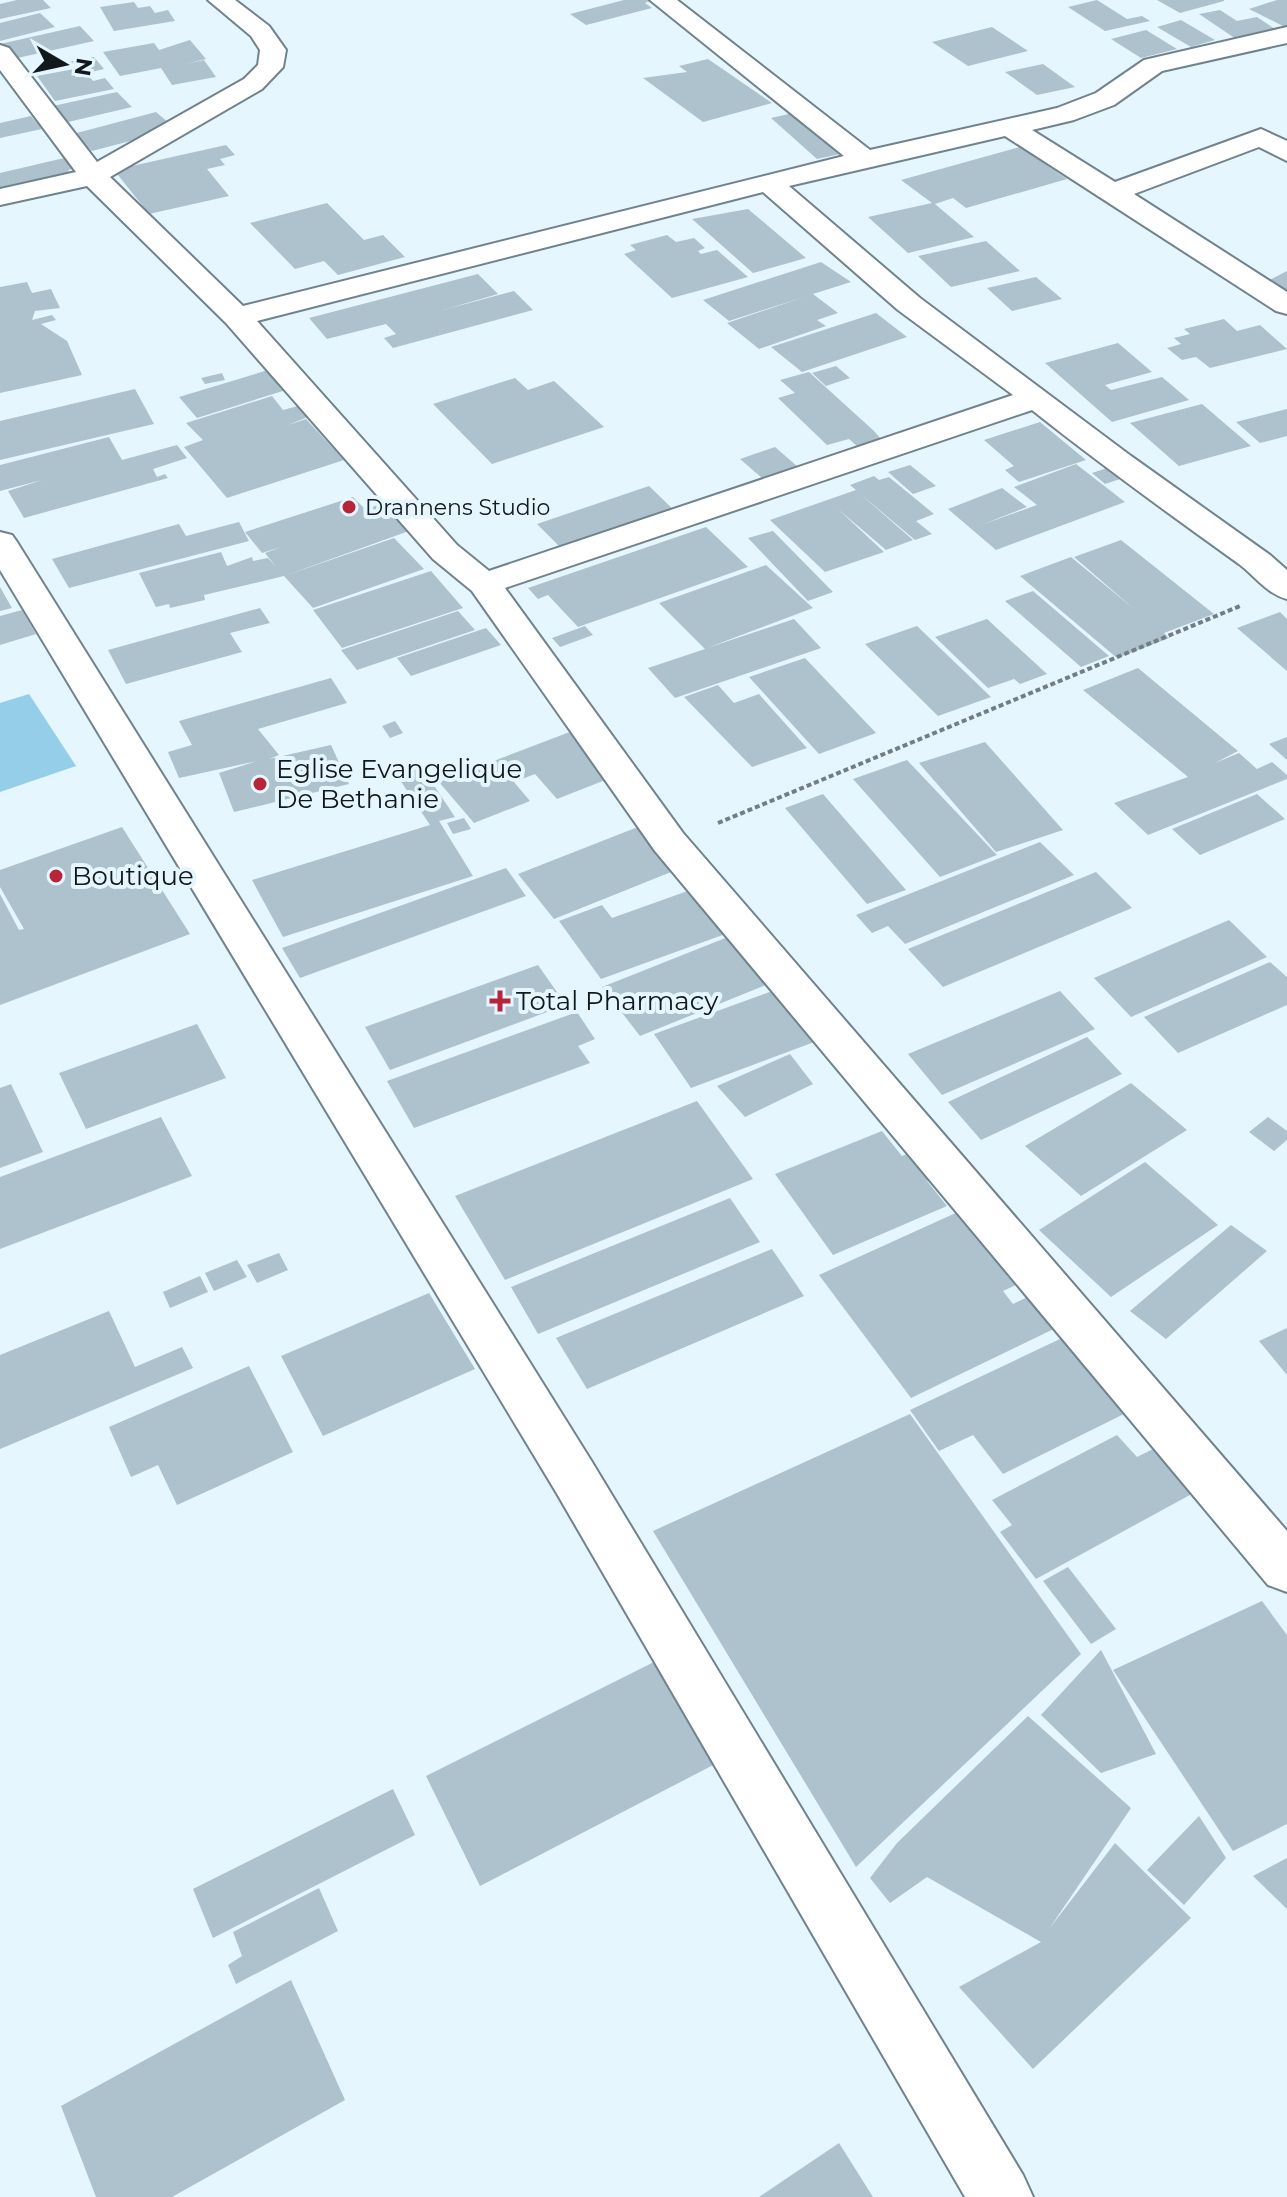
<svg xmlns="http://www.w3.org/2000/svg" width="1287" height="2197" viewBox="0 0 1287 2197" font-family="Montserrat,sans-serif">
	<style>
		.green { fill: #95cee9 }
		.building { fill: #adc2cd }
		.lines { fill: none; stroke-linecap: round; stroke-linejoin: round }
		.street-casing { stroke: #70838d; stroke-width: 4 }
		.path { stroke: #727e84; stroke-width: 4; stroke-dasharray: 5 3; stroke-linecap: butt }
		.street { fill: #fff; fill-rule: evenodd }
		.poi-dot { fill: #b7253a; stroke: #e5f6ff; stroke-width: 3 }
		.labels { text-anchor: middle; stroke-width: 8; stroke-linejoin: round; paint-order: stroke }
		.far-poi-label { font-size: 22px; fill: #12191d; stroke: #e5f6ff; text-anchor: start }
		.poi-label { font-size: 26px; fill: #12191d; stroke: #e5f6ff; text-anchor: start }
	</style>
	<rect width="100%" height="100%" fill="#e5f6ff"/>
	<path class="green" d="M29 694 76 766 0 792V703Z"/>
	<path class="building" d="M17 0H43L51 8 0 19V4Z
		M624 0H652L645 3 652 8 586 25 570 14Z
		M1097 0 1127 19 1142 16 1150 21 1105 31 1068 7Z
		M1157 0H1224V1L1180 13Z
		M1277 0H1287V28L1249 9Z
		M134 2 138 8 150 6 155 13 168 10 175 21 114 31 100 7Z
		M1220 10 1237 21 1257 17 1281 33 1239 41 1199 14Z
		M40 13 55 27 0 41V23Z
		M1181 20 1215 40 1191 47 1157 27Z
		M80 26 94 41 13 59 0 44Z
		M992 27 1028 51 968 66 932 42Z
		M1146 30 1177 49 1141 58 1111 39Z
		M190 40 206 59 185 64 204 60 216 77 172 85 161 68 120 76 103 52 154 43 159 50Z
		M94 57 104 69 87 73 93 81 105 78 114 89 55 101 37 76 74 69 69 62Z
		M708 59 772 103 703 122 643 78 687 72 679 66Z
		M1043 64 1075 87 1037 95 1005 72Z
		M117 92 132 107 68 122 53 106Z
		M802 111 850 152 817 159 771 118Z
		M156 112 176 129 92 151 73 134Z
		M31 116 42 129 0 138V123Z
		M226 145 235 155 220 159 225 165 207 169 229 196 149 214 114 170Z
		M1020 147 1067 179 966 208 953 198 935 204 974 237 908 253 868 217 932 203 901 180Z
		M77 155 86 166 68 170 73 176 0 193V173Z
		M327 203 364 240 383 235 405 257 338 275 324 261 295 269 250 223Z
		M748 209 806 258 753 273 692 219Z
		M667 235 676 242 694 238 705 248 698 251 701 254 717 250 748 277 672 298 624 254 636 250 630 245Z
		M986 241 1020 271 951 287 918 256Z
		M821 262 851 282 813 294 838 313 817 320 826 326 759 349 727 323 804 297 729 321 703 300Z
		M1287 271V302L1256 287Z
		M478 274 498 294 443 310 514 291 533 310 393 348 384 338 396 334 386 324 327 339 309 318Z
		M1036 277 1062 299 1012 311 987 288Z
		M27 282 32 293 51 289 60 308 35 311 32 320 52 315 56 320 41 324 67 341 82 375 0 393V287Z
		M876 313 907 337 802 372 771 347Z
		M1224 319 1237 331 1260 325 1287 349 1210 368 1196 357 1182 360 1167 348 1181 344 1174 338 1190 334 1184 329Z
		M1118 343 1152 372 1105 385 1111 390 1162 377 1189 400 1112 422 1045 363Z
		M836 366 850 378 826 386 812 373Z
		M268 370 286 390 197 418 179 397Z
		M809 372 874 431 881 439 857 446 849 439 827 445 778 398 795 393 780 380Z
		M222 373 225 380 205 384 201 378Z
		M515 378 528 390 554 381 604 427 492 464 433 404Z
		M135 389 154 424 0 460V421Z
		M272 396 283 410 302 405 310 416 288 425 306 419 344 460 227 498 184 447 203 440 186 423Z
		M1202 404 1251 446 1179 466 1130 423Z
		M1287 409V436L1260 443 1236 422Z
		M1040 422 1086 460 1019 482 1005 470 1014 466 984 440Z
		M109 437 122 460 177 445 187 458 153 469 157 477 165 474 168 478 24 518 8 491 42 480 0 491V465Z
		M775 447 805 473 770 485 740 459Z
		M1076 464 1125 502 996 550 948 509 1002 488 1027 507 981 525 1037 505 1014 487Z
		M910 465 936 486 913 494 888 472Z
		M1110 467 1123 478 1105 484 1092 473Z
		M874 476 879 480 889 477 934 514 916 521 932 534 915 540 858 492 913 540 886 550 838 509 884 552 825 572 770 520 856 490 850 485Z
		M649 486 679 515 566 553 537 524Z
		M353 497 373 517 378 515 371 507 383 504 409 531 284 576 204 595 205 600 170 608 169 604 156 607 139 573 221 552 227 566 252 557 253 561 268 558 277 568 265 553 281 547 262 553 245 532Z
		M239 522 249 541 69 588 52 559 179 524 186 536Z
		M706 527 748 567 578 627 548 595 538 599 528 588Z
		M773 531 833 592 808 601 748 538Z
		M394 538 424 569 313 608 284 576Z
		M1121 540 1214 614 1164 633 1169 638 1117 658 1020 576 1071 557 1134 609 1074 557Z
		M766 565 813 608 707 648 794 619 821 648 675 698 648 668 705 649 659 603Z
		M431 571 463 608 342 648 313 610Z
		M0 587 12 608 0 611Z
		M1033 591 1109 656 1081 667 1005 601Z
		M260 608 270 623 230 633 242 652 126 684 108 650Z
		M22 610 36 634 0 645V616Z
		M458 611 475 630 357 670 341 650Z
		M1280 612 1287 619V671L1237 628Z
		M987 619 1047 674 1020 684 1014 679 988 688 935 637Z
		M585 626 593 635 560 647 552 638Z
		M917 626 991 697 938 716 865 644Z
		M486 628 501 645 411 676 397 658Z
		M805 658 876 733 819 754 749 677Z
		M1138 668 1238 751 1215 763 1239 753 1257 769 1272 762 1287 775V779L1148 835 1114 803 1188 777 1083 690Z
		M331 678 347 703 258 729 279 755 269 759 331 745 349 784 234 812 219 773 257 761 179 778 168 752 192 745 179 721Z
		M718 685 734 703 759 694 807 748 752 767 684 697Z
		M395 721 403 733 390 738 382 726Z
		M575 730 618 775 557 799 535 774 514 782 530 801 474 823 439 782Z
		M1287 737V760L1269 744Z
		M985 742 1063 830 996 852 919 763Z
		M417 760 455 817 439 821 473 876 283 937 252 880 430 825 392 768Z
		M907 760 995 853 997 855 940 877 853 779Z
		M823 794 906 890 867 904 785 808Z
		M1257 794 1285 819 1200 855 1172 829Z
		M464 818 471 829 453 834 447 823Z
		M648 823 686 866 554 919 518 874Z
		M122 827 190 934 0 1005V894L19 930 24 929 0 887V870Z
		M1040 842 1074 875 905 944 888 926 872 933 856 915Z
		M506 868 526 896 300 978 282 948Z
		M1096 872 1132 908 943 987 908 949Z
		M696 888 731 932 601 979 559 921 602 905 612 918Z
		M1229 920 1267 957 1131 1017 1094 978Z
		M748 929 788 976 640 1036 602 987Z
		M1270 962 1287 977V1005L1178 1053 1144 1017Z
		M538 965 566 1005 390 1070 365 1027Z
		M786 986 825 1038 691 1088 654 1034Z
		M1060 991 1095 1029 942 1095 908 1054Z
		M577 1012 595 1039 578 1046 590 1063 414 1128 387 1081Z
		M197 1024 226 1078 86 1129 59 1073Z
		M1087 1037 1122 1074 981 1140 948 1102Z
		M790 1054 813 1084 745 1117 717 1086Z
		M1131 1083 1187 1130 1081 1196 1025 1146Z
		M11 1084 43 1152 0 1168V1088Z
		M697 1101 753 1179 505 1280 455 1196Z
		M161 1117 192 1176 0 1249V1177Z
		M1268 1117 1287 1131V1140L1274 1151 1249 1132Z
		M882 1131 902 1156 922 1147 943 1175 927 1181 947 1206 833 1255 775 1174Z
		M1145 1162 1218 1225 1111 1297 1039 1230Z
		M730 1198 760 1242 538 1334 511 1287Z
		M971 1206 1031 1278 1003 1291 1013 1304 1038 1292 1064 1324 911 1398 819 1275Z
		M1231 1225 1267 1251 1166 1339 1130 1311Z
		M772 1249 804 1296 587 1389 556 1338Z
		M279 1253 288 1270 257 1283 247 1265Z
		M237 1260 247 1277 214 1291 205 1273Z
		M200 1276 208 1292 170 1308 163 1292Z
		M429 1293 475 1369 323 1436 281 1356Z
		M109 1311 135 1367 182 1347 193 1368 0 1449V1355Z
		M1287 1328V1375L1259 1341Z
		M1077 1331 1138 1407 1003 1474 973 1435 939 1451 910 1410Z
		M249 1366 293 1452 177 1505 158 1465 131 1477 109 1427Z
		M910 1414 1081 1654 856 1867 653 1531Z
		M1117 1435 1137 1457 1161 1445 1199 1490 1036 1579 1000 1532 1012 1525 992 1500Z
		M1068 1567 1116 1629 1091 1644 1043 1581Z
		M1262 1601 1287 1635V1824L1233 1851 1113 1670Z
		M1101 1650 1156 1754 1101 1773 1041 1715Z
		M658 1660 719 1762 480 1886 426 1776Z
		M1028 1716 1131 1808 1049 1929 1115 1843 1191 1918 1033 2069 959 1987 1041 1942 927 1877 890 1903 870 1878 897 1843Z
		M393 1789 415 1835 213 1938 193 1889Z
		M1199 1816 1226 1858 1184 1905 1147 1870Z
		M1287 1858V1909L1253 1876Z
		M319 1888 338 1931 236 1984 228 1965 242 1956 233 1932Z
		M291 1980 345 2100 172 2197H96L61 2106Z
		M839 2143 873 2197H759Z"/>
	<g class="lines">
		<g class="street-casing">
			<path id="street" d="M208 0H235L269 26 286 50 283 67 262 89 110 177 243 306 844 156 650 0H677L870 150 1057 108 1096 93 1144 60 1287 27V43L1162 71 1114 105 1074 120 1032 130 1115 182 1261 129 1287 141V161L1259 147 1134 194 1287 292V314L1276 311 1005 136 789 186 920 298 1131 456 1270 555 1287 570V599C1267 594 1255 576 1239 564 1169 514 1100 464 1032 410L505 588 683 833 1287 1531V1592L1268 1585 655 851 472 591 433 559 226 323 87 186 0 205V189L76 172 0 70V45L9 48 97 162 244 79 258 65 260 50 251 36ZM763 192 898 310 1013 395 489 571 457 545 257 321Z
				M0 532 12 535 17 542 592 1462 1023 2175 1033 2197H965L556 1492 0 570Z"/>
		</g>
		<path class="path" d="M718 823 1240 606"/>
		<use href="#street" class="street"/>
	</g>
	<g class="poi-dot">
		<circle cx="349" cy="507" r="8"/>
		<circle cx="260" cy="784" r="8"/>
		<circle cx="56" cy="876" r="8"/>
		<path d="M496 989h8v8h8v8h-8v8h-8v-8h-8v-8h8z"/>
	</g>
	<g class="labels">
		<g class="far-poi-label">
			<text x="365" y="515">Drannens Studio</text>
		</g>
		<g class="poi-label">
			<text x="276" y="778">Eglise Evangelique<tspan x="276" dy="30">De Bethanie</tspan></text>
			<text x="72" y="885">Boutique</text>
			<text x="516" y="1010">Total Pharmacy</text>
		</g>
	</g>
	<g transform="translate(64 64) rotate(99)" stroke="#e5f6ff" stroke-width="6" paint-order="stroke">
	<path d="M0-6L14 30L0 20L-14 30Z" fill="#12191d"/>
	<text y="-12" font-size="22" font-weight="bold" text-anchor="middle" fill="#12191d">N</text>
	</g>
</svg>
